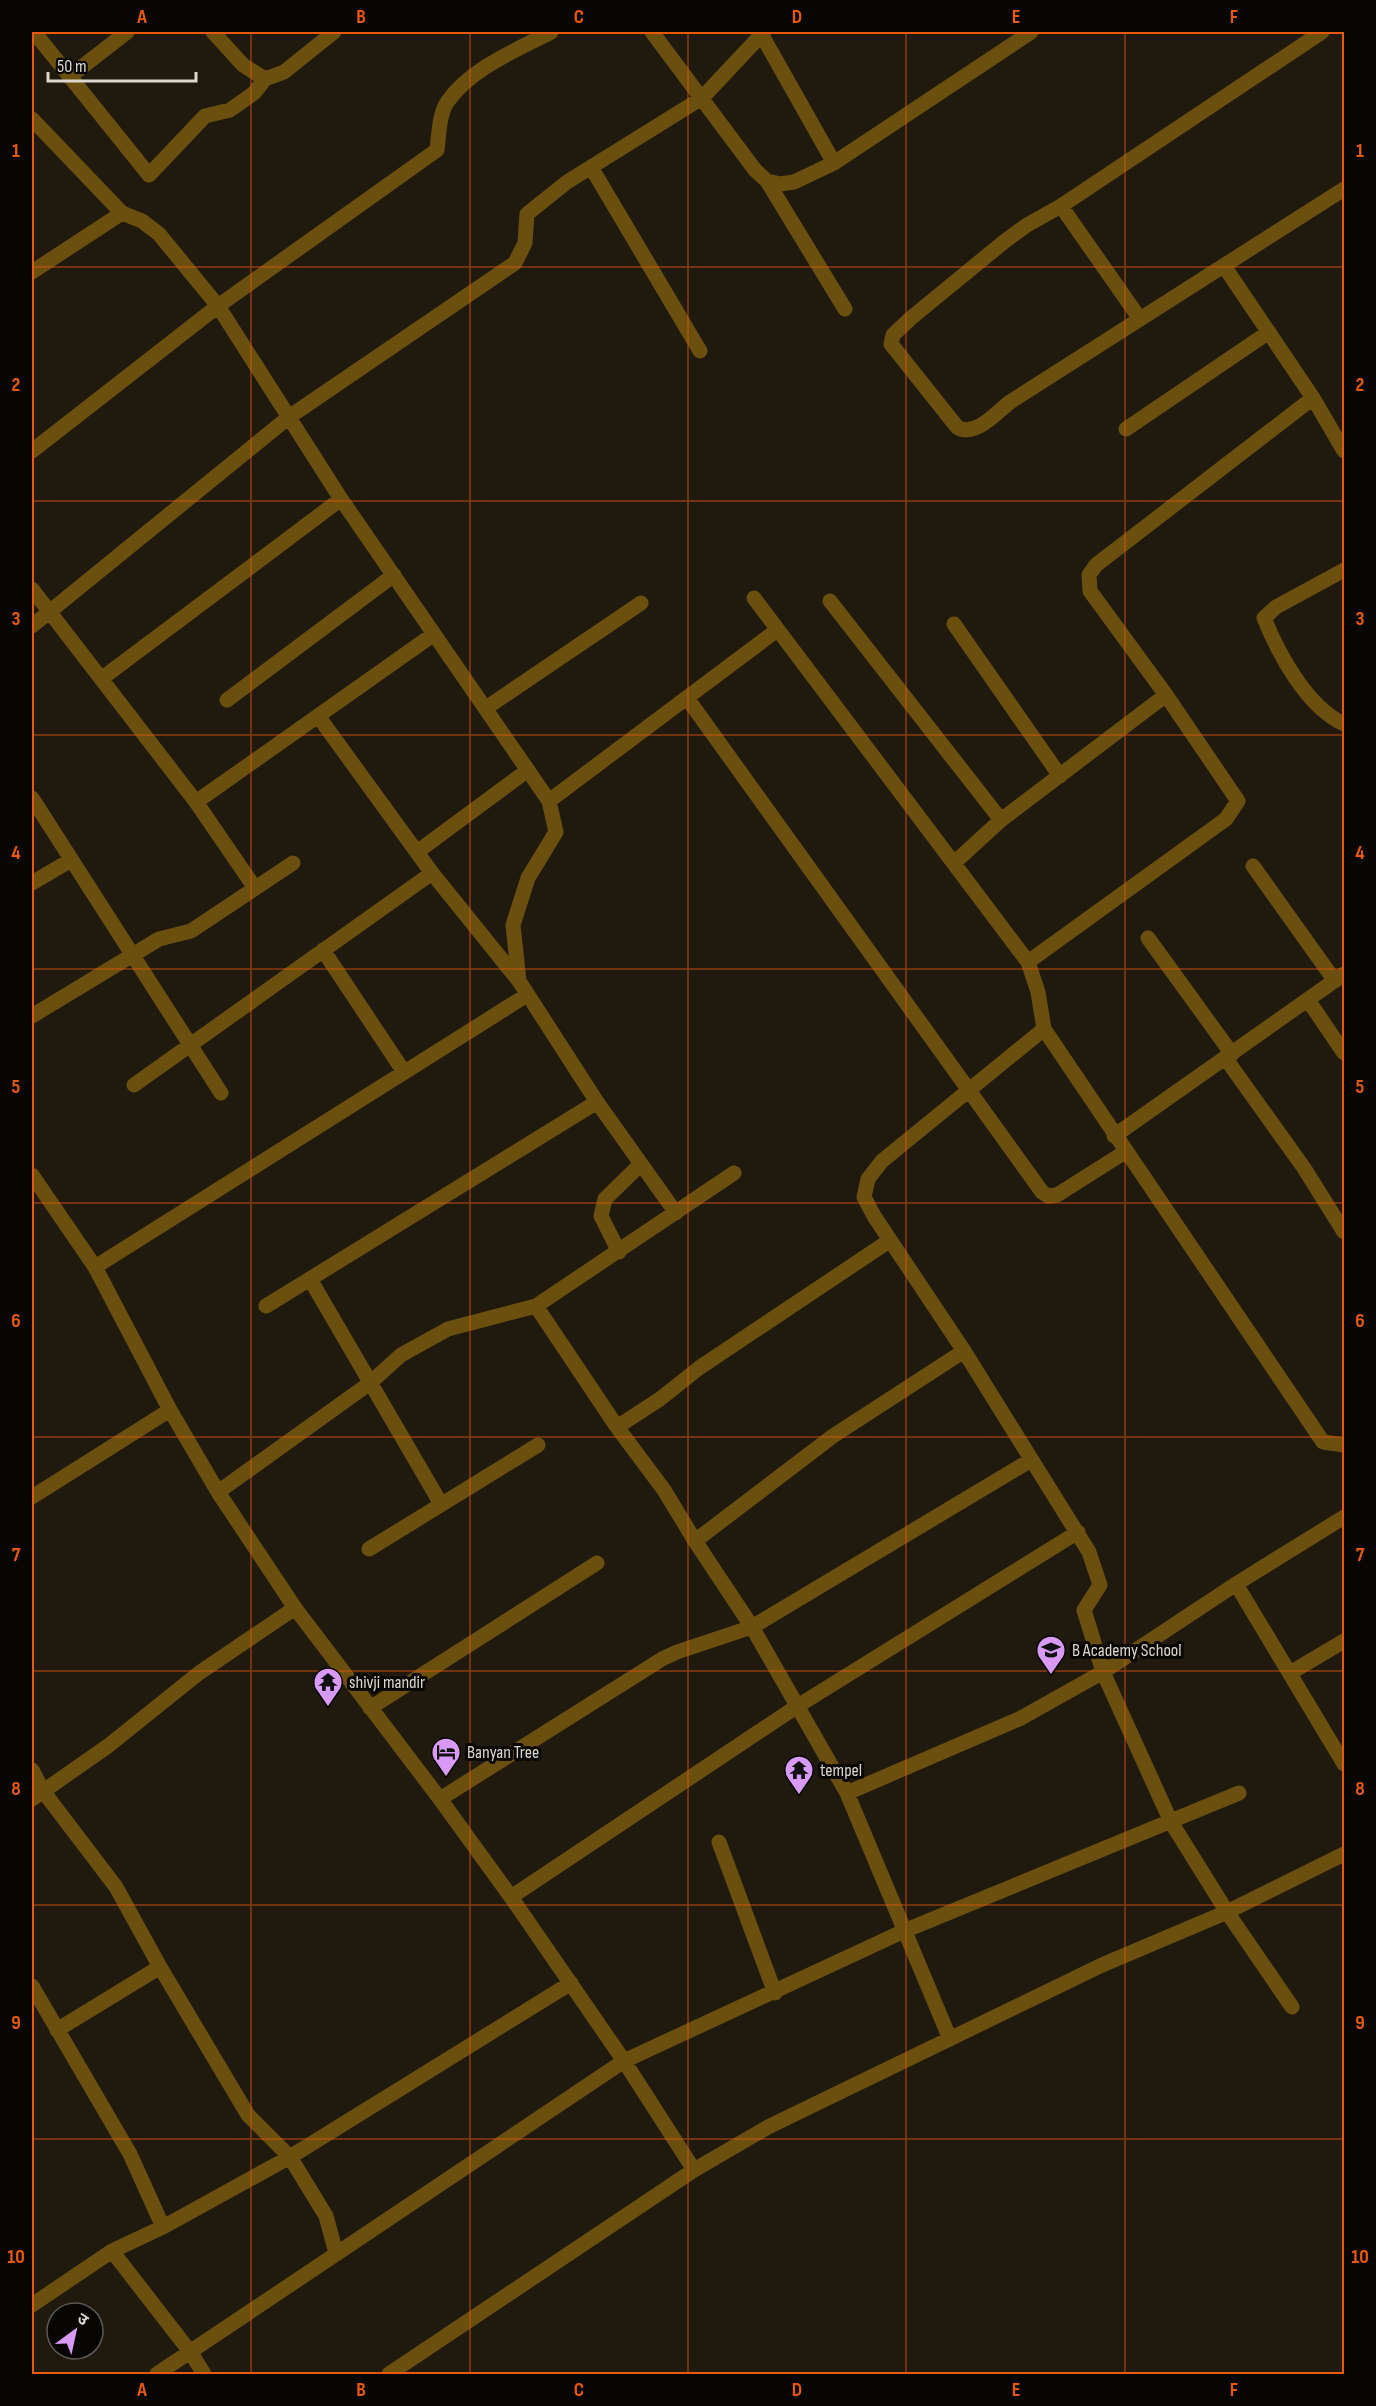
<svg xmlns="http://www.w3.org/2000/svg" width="1376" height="2406" viewBox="0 0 1376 2406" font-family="'Sofia Sans Condensed','Noto Sans Devanagari',sans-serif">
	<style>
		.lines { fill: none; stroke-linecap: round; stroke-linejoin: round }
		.street { stroke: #6b4f0f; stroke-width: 15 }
		.grid { fill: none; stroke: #e8590c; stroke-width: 1.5; stroke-opacity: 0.55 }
		.labels { text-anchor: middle; stroke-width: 6; stroke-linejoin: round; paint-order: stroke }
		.poi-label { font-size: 18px; fill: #dcd8d0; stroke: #080603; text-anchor: start }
		.neatline { fill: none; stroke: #e8590c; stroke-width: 2 }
		.grid-label { font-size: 20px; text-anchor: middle; font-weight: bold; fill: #e8590c }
	</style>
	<rect width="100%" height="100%" fill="#201a0e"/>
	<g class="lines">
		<path class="street" d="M34 32 149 175 205 116 230 110 254 93 265 79
			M213 32 243 65 265 79 284 72 334 32
			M652 32 755 170 767 181 780 184 794 182 834 163 1031 32
			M760 32 834 163
			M1322 32 1061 206 1027 225 1005 241 911 318 893 335 891 344 957 427C975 438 996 413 1010 402L1344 189
			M69 77 127 32
			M32 119 122 213 142 221 159 234 218 306 341 499 549 801 556 832 528 878 513 925 519 981
			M591 167 700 351
			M767 181 845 309
			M1061 206 1140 319
			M1224 266 1313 398 1344 451
			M32 272 122 213
			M1126 429 1269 332
			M32 451 218 306 437 150C439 135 439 113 448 101 471 68 517 50 551 32
			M1344 570 1276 607 1264 618C1279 655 1307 707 1344 724
			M32 589 196 802 255 888
			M754 598 1028 962 1038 992 1044 1029 1323 1442 1344 1445
			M830 601 1001 820
			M954 624 1060 776
			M32 626 289 417 515 263 525 243 527 214 567 182 702 98 764 32
			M101 679 341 499
			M687 698 1042 1192 1048 1196 1057 1195 1125 1152
			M227 700 394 575
			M486 708 641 603
			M318 716 432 873 519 981 597 1102 676 1213
			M32 798 221 1093
			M549 801 777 630
			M196 802 434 634
			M417 852 528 770
			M954 863 1001 820 1166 695
			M1253 866 1335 981
			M32 883 71 860
			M1148 938 1232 1054
			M323 950 404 1072
			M1028 962 1226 819 1238 801 1166 695 1090 591 1089 575 1096 565 1313 398
			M1308 1000 1344 1053
			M32 1016 159 939 191 931 293 863
			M1044 1029 882 1161 868 1179 864 1197 874 1216 964 1351 1089 1552 1100 1585 1084 1610 1103 1672 1171 1822 1227 1912 1292 2007
			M1226 1059 1304 1168 1344 1232
			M134 1085 432 873
			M1114 1136 1344 974
			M32 1175 95 1267 170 1410 218 1492 295 1608 440 1799 511 1897 624 2061 694 2170
			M619 1252 601 1216 605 1199 641 1164
			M95 1267 527 995
			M310 1279 441 1504
			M266 1306 597 1102
			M536 1306 617 1427 664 1490 695 1541 752 1627 847 1793 950 2039
			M617 1427 660 1399 699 1368 889 1241
			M218 1492 370 1383 401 1355 448 1329 536 1306 734 1173
			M32 1497 170 1410
			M695 1541 833 1436 964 1351
			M369 1549 538 1445
			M1236 1584 1344 1764
			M1290 1673 1344 1641
			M370 1708 597 1563
			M32 1770 43 1791 116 1887 160 1967 248 2115 290 2157 326 2216 336 2253
			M847 1793 1021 1718 1103 1672 1236 1584 1344 1517
			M32 1799 108 1746 199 1673 295 1608
			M440 1799 662 1659 677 1652 752 1627 1031 1460
			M719 1842 775 1993
			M511 1897 796 1707 1078 1532
			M32 1986 130 2154 163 2227
			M57 2030 160 1967
			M112 2251 191 2353 204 2374
			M32 2305 112 2251 163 2227 290 2157 571 1983
			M157 2374 624 2061 904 1931 1239 1793
			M389 2374 694 2170 768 2127 1102 1965 1227 1912 1344 1854"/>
	</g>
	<path class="grid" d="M251 32V2374M470 32V2374M688 32V2374M906 32V2374M1125 32V2374M32 267H1344M32 501H1344M32 735H1344M32 969H1344M32 1203H1344M32 1437H1344M32 1671H1344M32 1905H1344M32 2139H1344"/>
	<defs>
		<g id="school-pin" transform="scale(1.5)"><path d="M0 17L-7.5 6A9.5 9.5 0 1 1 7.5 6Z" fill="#d99af7" stroke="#080603"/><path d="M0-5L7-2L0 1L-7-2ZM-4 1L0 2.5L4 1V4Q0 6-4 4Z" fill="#111"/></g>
		<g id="temple-pin" transform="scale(1.5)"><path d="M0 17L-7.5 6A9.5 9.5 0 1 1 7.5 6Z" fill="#d99af7" stroke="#080603"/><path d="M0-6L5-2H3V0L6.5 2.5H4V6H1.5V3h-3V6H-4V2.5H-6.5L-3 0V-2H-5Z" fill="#111"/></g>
		<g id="hotel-pin" transform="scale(1.5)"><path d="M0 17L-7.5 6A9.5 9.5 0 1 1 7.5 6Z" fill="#d99af7" stroke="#080603"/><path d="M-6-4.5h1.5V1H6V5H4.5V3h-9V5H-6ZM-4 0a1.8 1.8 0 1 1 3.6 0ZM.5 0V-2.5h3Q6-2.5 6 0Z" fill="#111"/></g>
	</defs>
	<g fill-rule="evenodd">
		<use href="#school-pin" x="1051" y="1650"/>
		<use href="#temple-pin" x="328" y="1682"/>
		<use href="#hotel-pin" x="446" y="1752"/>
		<use href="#temple-pin" x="799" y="1770"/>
	</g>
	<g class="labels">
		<g class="poi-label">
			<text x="1072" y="1656">B Academy School</text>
			<text x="349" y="1688">shivji mandir</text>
			<text x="467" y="1758">Banyan Tree</text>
			<text x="820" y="1776">tempel</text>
		</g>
	</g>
	<rect width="1376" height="2406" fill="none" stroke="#080603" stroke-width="66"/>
	<g transform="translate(75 2331) rotate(33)"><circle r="28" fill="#080603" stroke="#5d5a55" stroke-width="1.5"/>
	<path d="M0-4.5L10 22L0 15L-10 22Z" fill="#d99af7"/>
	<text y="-9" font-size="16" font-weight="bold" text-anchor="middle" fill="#dcd8d0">उ</text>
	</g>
	<path d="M48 72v9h148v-9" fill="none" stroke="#dcd8d0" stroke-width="3"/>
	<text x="57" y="72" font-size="18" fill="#dcd8d0" stroke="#080603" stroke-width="4.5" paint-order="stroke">50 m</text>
	<rect x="33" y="33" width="1310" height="2340" class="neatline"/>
	<g class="grid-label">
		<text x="142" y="23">A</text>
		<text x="361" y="23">B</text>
		<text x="579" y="23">C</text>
		<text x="797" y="23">D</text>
		<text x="1016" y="23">E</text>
		<text x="1234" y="23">F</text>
		<text x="16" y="157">1</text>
		<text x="1360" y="157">1</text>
		<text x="16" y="391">2</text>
		<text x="1360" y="391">2</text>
		<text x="16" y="625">3</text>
		<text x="1360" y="625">3</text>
		<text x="16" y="859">4</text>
		<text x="1360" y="859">4</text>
		<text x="16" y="1093">5</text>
		<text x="1360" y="1093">5</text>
		<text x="16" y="1327">6</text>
		<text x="1360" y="1327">6</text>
		<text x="16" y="1561">7</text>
		<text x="1360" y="1561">7</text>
		<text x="16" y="1795">8</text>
		<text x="1360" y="1795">8</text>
		<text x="16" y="2029">9</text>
		<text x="1360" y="2029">9</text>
		<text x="16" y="2263">10</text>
		<text x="1360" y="2263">10</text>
		<text x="142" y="2396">A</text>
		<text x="361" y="2396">B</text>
		<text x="579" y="2396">C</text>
		<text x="797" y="2396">D</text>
		<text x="1016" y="2396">E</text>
		<text x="1234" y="2396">F</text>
	</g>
</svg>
